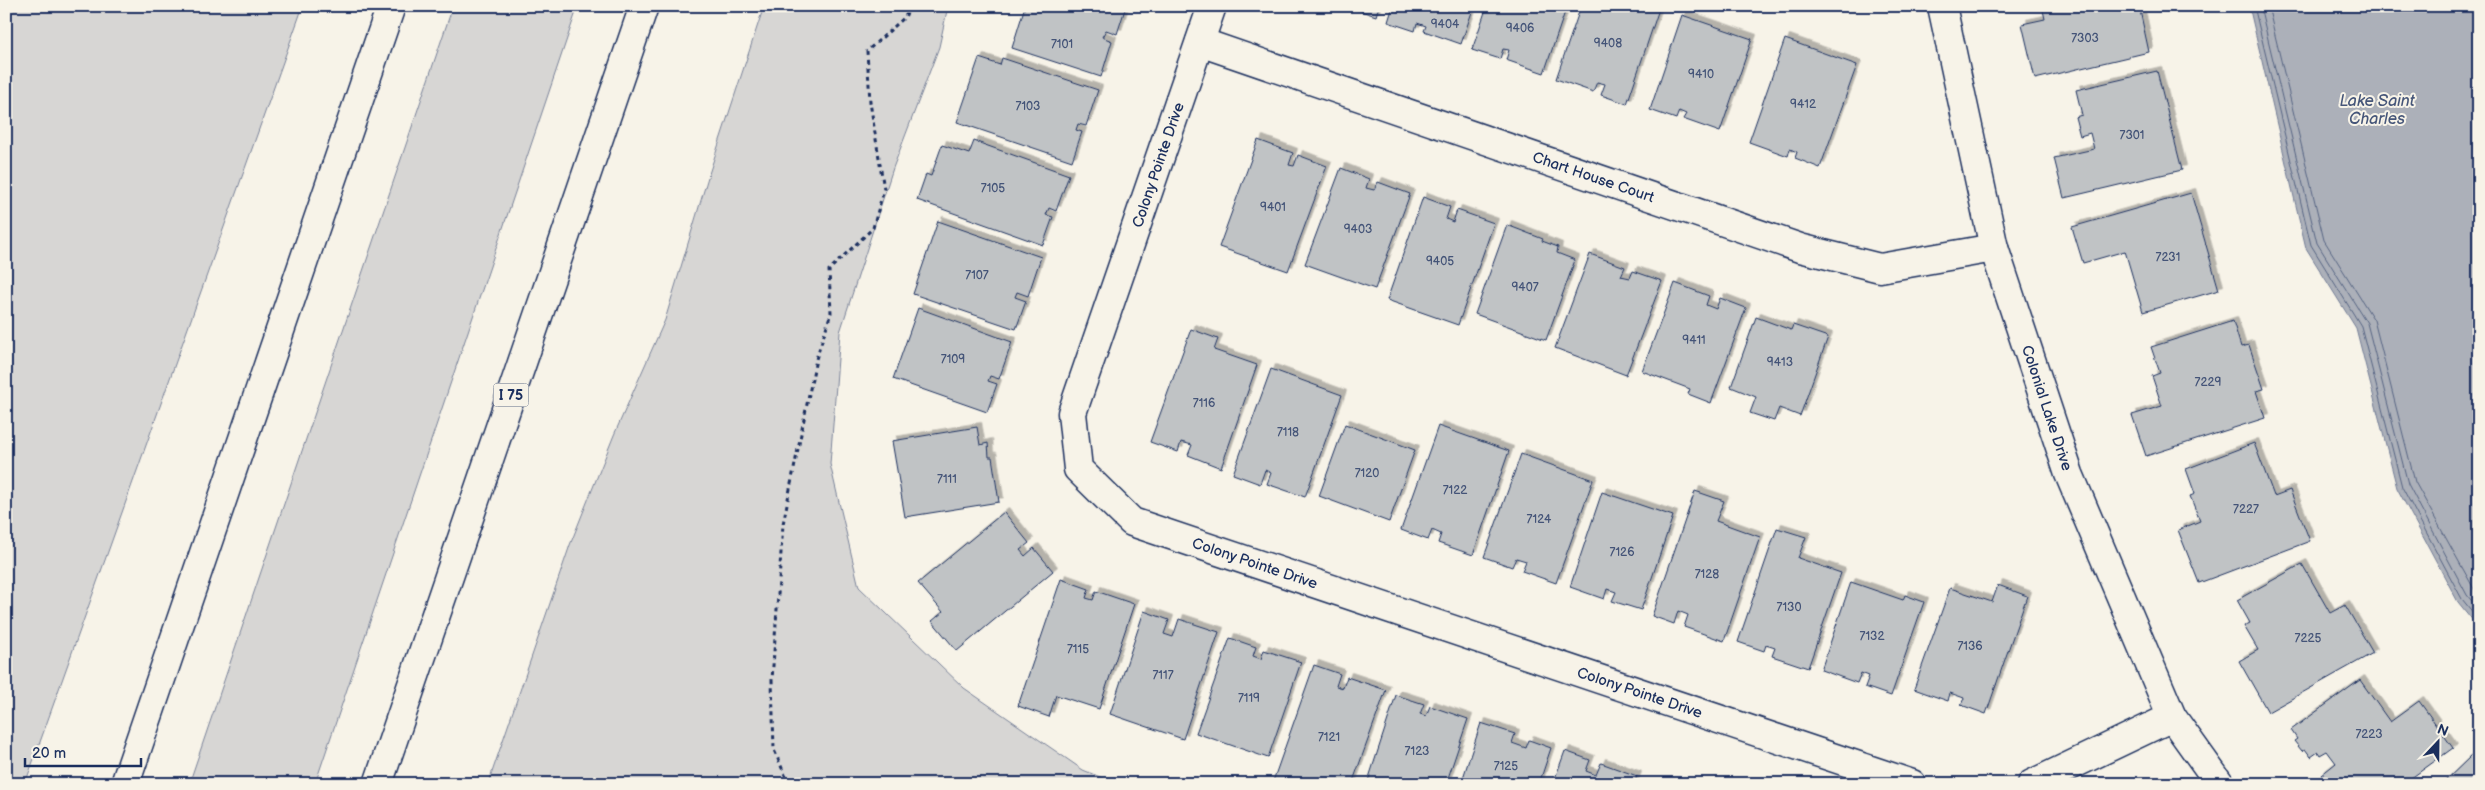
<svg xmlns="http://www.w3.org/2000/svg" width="2485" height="790" viewBox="0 0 2485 790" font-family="'Balsamiq Sans',sans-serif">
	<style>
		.green { fill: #d7d6d4; stroke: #798299 }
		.water { fill: #acb0b9; stroke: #727c95 }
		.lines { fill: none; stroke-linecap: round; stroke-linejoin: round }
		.shore { stroke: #556382; stroke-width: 1 }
		.building { fill: #c0c3c5; stroke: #1b2f5e; filter: url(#shadow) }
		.street-casing { stroke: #1b2f5e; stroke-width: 31 }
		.highway-casing { stroke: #1b2f5e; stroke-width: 31 }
		.path { stroke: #1b2f5e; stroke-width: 3; stroke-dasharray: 4 4; stroke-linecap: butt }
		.street { stroke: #f7f3e8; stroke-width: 28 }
		.highway { stroke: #f7f3e8; stroke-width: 28 }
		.labels { text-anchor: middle; stroke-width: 4; stroke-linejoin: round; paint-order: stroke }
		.number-label { font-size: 12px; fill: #445478 }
		.shield { fill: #f7f3e8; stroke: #5d6a87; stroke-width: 1 }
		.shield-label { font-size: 14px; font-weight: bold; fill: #1b2f5e }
		.street-label { font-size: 15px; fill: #1b2f5e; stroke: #f7f3e8 }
		.water-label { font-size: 16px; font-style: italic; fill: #465679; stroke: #f7f3e8 }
	</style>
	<defs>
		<filter id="shadow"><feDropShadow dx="4.5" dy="-4.5" stdDeviation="0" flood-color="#0004"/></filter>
	</defs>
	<rect width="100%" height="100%" fill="#f7f3e8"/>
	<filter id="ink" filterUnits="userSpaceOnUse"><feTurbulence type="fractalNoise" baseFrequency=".02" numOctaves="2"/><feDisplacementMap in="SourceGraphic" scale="10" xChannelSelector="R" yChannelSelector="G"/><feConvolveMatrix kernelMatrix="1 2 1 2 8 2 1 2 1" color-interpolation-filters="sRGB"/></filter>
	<g filter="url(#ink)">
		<path class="green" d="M6 6H303L25 784H6Z
			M453 6H578L315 784H189Z
			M764 6H948L939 47 893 168 840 332 830 464 859 587 964 688 1083 770 1117 784H488L570 545 614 435 665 320 708 177Z"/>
		<path class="water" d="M2249 6H2479V628L2458 602 2397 488 2356 328 2306 248Z"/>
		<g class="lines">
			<path class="shore" d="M2254 6 2311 245 2361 326 2402 487 2462 599 2479 620
				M2260 6 2317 243 2367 323 2408 484 2467 595 2479 610
				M2268 6 2324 240 2374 320 2415 482 2479 598"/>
		</g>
		<path class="building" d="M1025 6H1126L1117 34 1106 30 1102 37 1112 41 1101 77 1012 48Z
			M1346 6H1379L1376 16Z
			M1393 6H1474L1461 44 1424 31 1426 26 1417 23 1415 31 1388 22Z
			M1487 6H1567L1544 73 1506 60 1509 50 1503 49 1500 59 1472 50Z
			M1581 6H1660L1627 104 1601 95 1605 84 1597 82 1593 92 1556 79Z
			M2042 6H2139L2149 52 2035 79 2022 24 2045 19Z
			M1682 15 1752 39 1720 132 1683 119 1686 114 1679 111 1676 119 1650 110Z
			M1785 39 1857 65 1820 168 1795 158 1797 152 1790 149 1788 156 1749 142Z
			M979 58 1000 65 1002 58 1098 90 1086 126 1078 124 1076 130 1082 132 1072 161 957 122Z
			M2157 71 2182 170 2064 198 2054 158 2094 149 2090 133 2080 136 2075 117 2082 115 2076 90Z
			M1258 140 1293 153 1289 165 1294 166 1298 155 1327 166 1288 271 1219 247Z
			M974 141 1069 175 1056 211 1049 208 1046 215 1053 217 1043 245 917 200 926 174 931 176 942 145 969 154Z
			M1341 168 1369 179 1366 188 1374 190 1378 182 1410 194 1375 289 1305 264Z
			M2191 193 2219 290 2143 312 2125 251 2083 263 2072 227Z
			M1423 197 1450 207 1446 219 1453 222 1457 210 1494 223 1458 325 1387 300Z
			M938 221 1041 257 1028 296 1017 292 1015 297 1026 301 1016 329 913 294Z
			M1507 225 1543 239 1542 241 1558 247 1557 253 1575 260 1546 340 1475 314Z
			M1590 254 1625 267 1621 276 1630 278 1633 271 1662 281 1626 375 1555 348Z
			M1675 283 1709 296 1706 305 1716 309 1720 298 1746 308 1711 403 1688 394 1690 389 1642 371Z
			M918 308 1012 342 999 379 990 376 988 381 997 384 987 412 893 379Z
			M1756 317 1791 330 1793 325 1828 337 1800 416 1779 408 1774 421 1750 413 1756 397 1731 387Z
			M2233 321 2241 347 2249 345 2264 389 2256 391 2265 418 2146 456 2132 415 2162 406 2152 376 2160 373 2151 347Z
			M1191 329 1218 339 1214 350 1257 365 1221 468 1188 455 1192 445 1181 442 1178 452 1150 442Z
			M1271 369 1342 395 1305 497 1267 484 1271 473 1265 470 1260 484 1233 474Z
			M1345 424 1415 450 1389 522 1319 496Z
			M1438 426 1509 451 1473 555 1438 543 1441 534 1432 530 1428 540 1401 530Z
			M977 427 980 445 988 443 989 457H992L999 502 905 517 892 441Z
			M2254 443 2274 496 2290 490 2310 541 2199 583 2178 530 2200 521 2190 496 2195 494 2186 469Z
			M1521 454 1593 480 1556 583 1522 571 1526 561 1516 558 1512 567 1484 557Z
			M1695 491 1724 501 1716 521 1760 537 1724 641 1684 627 1688 615 1678 611 1674 624 1652 616Z
			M1602 492 1673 516 1641 610 1612 601 1616 592 1607 589 1604 599 1570 587Z
			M1004 512 1029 543 1020 550 1025 556 1034 548 1053 571 957 651 932 621 943 612 918 583Z
			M1777 528 1806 537 1798 558 1841 573 1808 668 1772 656 1775 648 1766 645 1764 651 1738 642Z
			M2302 564 2330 613 2345 605 2373 653 2268 712 2239 661 2258 650 2244 626 2250 623 2237 600Z
			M1061 579 1089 589 1086 598 1093 600 1096 591 1134 604 1099 709 1056 695 1049 717 1018 706Z
			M1851 582 1903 600 1905 595 1924 602 1891 696 1865 687 1869 676 1861 673 1857 683 1821 670Z
			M1998 585 2027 596 1986 714 1961 705 1964 698 1950 693 1948 701 1914 689 1950 588 1992 602Z
			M1144 611 1169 620 1164 634 1173 637 1179 619 1219 632 1183 739 1110 714Z
			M1230 638 1256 647 1253 656 1261 659 1264 650 1301 662 1268 758 1196 733Z
			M1314 665 1340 674 1336 686 1343 688 1347 677 1386 690 1352 784H1272Z
			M2360 680 2390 722 2419 701 2453 748 2403 784H2327L2321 775 2336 763 2327 751 2320 755 2318 752 2311 757 2305 749 2302 751 2294 741 2297 739 2291 730Z
			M1396 695 1424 704 1420 714 1426 716 1430 706 1468 719 1446 784H1367Z
			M1481 723 1515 734 1512 743 1526 748 1529 740 1551 748 1539 784H1461Z
			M1565 751 1590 760 1586 771 1596 775 1601 763 1637 776 1634 784H1553Z
			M2471 756 2479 763V784H2442Z"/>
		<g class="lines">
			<g class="street-casing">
				<g id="street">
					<path id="s1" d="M1212 6 1072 413 1078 469 1132 522 1912 784"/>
					<path id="s2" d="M1942 6 1994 248 2069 474 2172 717 2220 784"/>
					<path id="s3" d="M1200 42 1800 248 1880 268 1994 248"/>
					<path d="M2032 784 2172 717"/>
				</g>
			</g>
			<g class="highway-casing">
				<path id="highway" d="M125 784 391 6
					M378 784 644 6"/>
			</g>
			<path class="path" d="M789 784 774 750 772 680 783 524 816 359 831 313 829 270 873 228 884 189 870 102 867 51 905 17 910 6"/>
			<use href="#street" class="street"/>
			<use href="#highway" class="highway"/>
		</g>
	</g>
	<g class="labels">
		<g class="number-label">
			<text x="1445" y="28">9404</text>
			<text x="1520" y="32">9406</text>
			<text x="2085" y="42">7303</text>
			<text x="1608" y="47">9408</text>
			<text x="1062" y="48">7101</text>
			<text x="1701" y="78">9410</text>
			<text x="1803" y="108">9412</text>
			<text x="1028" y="110">7103</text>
			<text x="2132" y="139">7301</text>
			<text x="993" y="192">7105</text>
			<text x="1273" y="211">9401</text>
			<text x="1358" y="233">9403</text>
			<text x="2168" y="261">7231</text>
			<text x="1440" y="265">9405</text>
			<text x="977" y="279">7107</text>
			<text x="1525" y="291">9407</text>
			<text x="1694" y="344">9411</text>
			<text x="953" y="363">7109</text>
			<text x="1780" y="366">9413</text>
			<text x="2208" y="386">7229</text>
			<text x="1204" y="407">7116</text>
			<text x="1288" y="436">7118</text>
			<text x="1367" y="477">7120</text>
			<text x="947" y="483">7111</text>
			<text x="1455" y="494">7122</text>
			<text x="2246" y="513">7227</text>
			<text x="1539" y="523">7124</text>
			<text x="1622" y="556">7126</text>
			<text x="1707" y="578">7128</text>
			<text x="1789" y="611">7130</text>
			<text x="1872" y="640">7132</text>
			<text x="2308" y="642">7225</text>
			<text x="1970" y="650">7136</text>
			<text x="1078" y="653">7115</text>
			<text x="1163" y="679">7117</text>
			<text x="1249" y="702">7119</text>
			<text x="2369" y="738">7223</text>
			<text x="1329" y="741">7121</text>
			<text x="1417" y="755">7123</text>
			<text x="1506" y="770">7125</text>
		</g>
		<rect class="shield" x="493.5" y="383.5" width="35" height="23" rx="4"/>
		<g class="shield-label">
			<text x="511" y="400">I 75</text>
		</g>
		<g class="street-label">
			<text transform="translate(1158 165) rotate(-71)" y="5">Colony Pointe Drive</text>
			<text dy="5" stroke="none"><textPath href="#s3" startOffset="416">Chart House Court</textPath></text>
			<text dy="5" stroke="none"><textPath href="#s2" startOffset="416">Colonial Lake Drive</textPath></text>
			<text dy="5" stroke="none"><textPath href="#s1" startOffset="692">Colony Pointe Drive</textPath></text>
			<text dy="5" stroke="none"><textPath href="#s1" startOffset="1098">Colony Pointe Drive</textPath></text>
		</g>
		<g class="water-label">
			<text x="2377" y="106">Lake Saint<tspan x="2377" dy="18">Charles</tspan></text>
		</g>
	</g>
	<rect width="2485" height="790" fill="none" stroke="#f7f3e8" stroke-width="25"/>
	<rect x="12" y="12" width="2460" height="765" fill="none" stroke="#1b2f5e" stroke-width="2" filter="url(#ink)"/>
	<g transform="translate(2438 742) rotate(22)" stroke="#f7f3e8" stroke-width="4" paint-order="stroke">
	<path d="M0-4L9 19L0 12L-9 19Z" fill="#1b2f5e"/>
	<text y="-8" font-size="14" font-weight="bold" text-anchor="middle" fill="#1b2f5e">N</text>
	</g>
	<path d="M25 758v8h116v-8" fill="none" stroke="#1b2f5e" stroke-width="2.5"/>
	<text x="32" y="758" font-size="15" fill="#1b2f5e" stroke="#f7f3e8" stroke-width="4" paint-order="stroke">20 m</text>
</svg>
